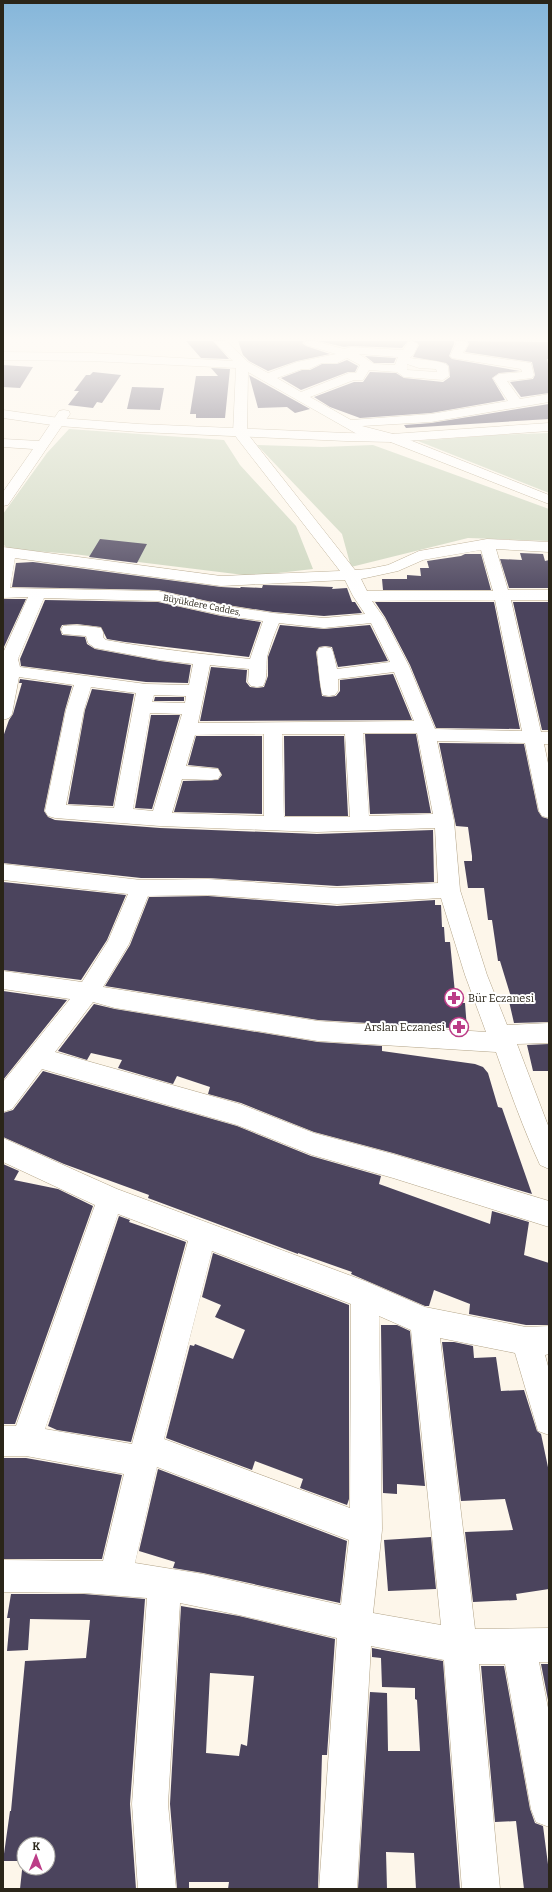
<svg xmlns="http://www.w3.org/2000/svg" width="552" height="1892" viewBox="0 0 552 1892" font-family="Bitter,serif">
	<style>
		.green { fill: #ced7c0 }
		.building { fill: #4b445d; fill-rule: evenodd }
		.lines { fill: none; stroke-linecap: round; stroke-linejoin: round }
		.minor-casing { stroke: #b3a488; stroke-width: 1 }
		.major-casing { stroke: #b3a488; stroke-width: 1 }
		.minor { fill: #fff; fill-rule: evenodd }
		.major { fill: #fff; fill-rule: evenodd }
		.labels { text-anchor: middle; stroke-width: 4; stroke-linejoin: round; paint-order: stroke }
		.far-street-label { font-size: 9px; fill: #2a2519; stroke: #fff }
		.poi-label { font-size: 11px; fill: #2a2519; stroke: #fff; text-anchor: start }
	</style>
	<rect width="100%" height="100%" fill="#fdf6ea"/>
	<path class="green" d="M69 429 224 440 240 465 296 526 313 569 252 576 73 554 8 549 3 544V514L47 453Z
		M549 433V493L418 441 496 435Z
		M257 445 322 447 373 445 549 509V541L468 538 351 567 342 534Z"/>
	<path class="building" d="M186 341H213L229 359 201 358Z
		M238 341H304L302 343 306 346 330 354 297 361 268 371 249 361 243 355Z
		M318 341H408L402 348 351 346 344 347Z
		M414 341H454V344L449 356 452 359 520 371 499 373 492 378 505 400 431 413 360 418 330 407 314 397 354 382H363L370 372 396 373 404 378 443 382 450 377 449 366 446 363 413 357 419 345Z
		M467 341 549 342V359H547L549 368V393L521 397 510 382 533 379 535 375 532 362 465 352 469 344Z
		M365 356 396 358 394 363H374Z
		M347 360 358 366 355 372H348L301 390 281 378 302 370H310L322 364H337Z
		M3 365 33 367 20 388 3 387Z
		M211 368 230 369 225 418H196V414H190L196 376H218Z
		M93 372 121 375 102 403 97 402 93 408 68 405 79 391H74L86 375H90Z
		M249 375 310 409 295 413 287 407 258 408Z
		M132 387 164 388 160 410 127 409Z
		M549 404V419L406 428 404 425 431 423Z
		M100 539 147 544 137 563 89 557Z
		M520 553 543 554 545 561 549 560V588H509L500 559 522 560Z
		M465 554H481L491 590H383L382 579H407V575L421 576 420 568H429L427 561 461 556Z
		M33 562 221 587 240 588 241 587 262 588 263 585 309 586 333 587 332 589 347 588 352 602H355L362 613 324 616 273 612 221 604 158 590 12 587 16 563Z
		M4 599H26L3 649V602Z
		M45 600 158 602 221 616 261 622 249 657 125 642 107 639 101 627 77 624 62 625 60 629 62 635 85 637 87 644 95 649 160 661 191 665 188 683 146 682 21 666 20 659Z
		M375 602H494L520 729 436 728 410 665 385 617Z
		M513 602H549V730H542Z
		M280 625 324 629 370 625 388 661 338 667 332 647 325 646 319 647 316 652 322 696 329 697 336 696 340 691V680L393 674 412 720 200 721 211 667 247 670 246 682 250 687 257 688 264 687 268 676V657Z
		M20 679 72 686 65 710 44 811 48 817 55 820 160 828 317 834 433 830 434 882 337 886 208 878H141L3 863V737L9 720 13 714 22 683H19Z
		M92 689 134 694 113 806 68 804 85 710Z
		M155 697H184V701H154Z
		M151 715H180L152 809 135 808Z
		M365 734H416L431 813 370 814Z
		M196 736H262V814L174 812 183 781 218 780 222 775 218 768 188 765Z
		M284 736H344L348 816H285Z
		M439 743 524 744 538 811 542 817 549 819V1022L514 1023 508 997H511L500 961H498L492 920H488L484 888H468L464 861H472V856L468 827 456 826Z
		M3 882 126 895 107 940 81 980 3 970Z
		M208 896 337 906 435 900V905H441L442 927H444L445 942H450L455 993H460L461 1003H465L467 1029 318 1020 105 986 130 945 149 897Z
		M3 991 67 1000 3 1080Z
		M94 1004 115 1009 318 1042 382 1046V1051L475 1064 483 1067 488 1073 498 1107 502 1108 532 1194 393 1153 314 1132 241 1103 208 1094 210 1087 177 1076 173 1084 118 1068 122 1060 91 1053 87 1060 58 1051Z
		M549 1044V1071H533L527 1045Z
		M43 1071 237 1126 311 1156 381 1176 379 1184 490 1224 492 1211 529 1222 524 1255 549 1263V1325H526L469 1314 470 1304 434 1290 429 1306H425L351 1274 352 1272 298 1253V1254L148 1198 149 1195 64 1164 3 1137V1113L13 1110Z
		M3 1164 19 1171 14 1180 58 1189 93 1206 15 1424H3Z
		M119 1216 130 1220 129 1222 186 1242 131 1442 57 1430 48 1426Z
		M213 1253 349 1305V1499L347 1505 300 1488 303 1479 255 1461 252 1470 166 1438 190 1345 194 1346 195 1344 233 1359 245 1330 215 1317 221 1305 202 1297Z
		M381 1325H397L410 1331 425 1486 397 1484V1494L383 1493Z
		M442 1342H454L473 1346 474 1358 496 1357 501 1391 524 1390 537 1431 541 1434 549 1472V1589L516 1594 517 1600 473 1602 465 1532 513 1530 505 1499 461 1501Z
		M3 1458H26L122 1475 102 1559H3Z
		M158 1469 347 1541 340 1603 203 1573 173 1568 175 1562 139 1551Z
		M431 1537 436 1589 388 1591 384 1540Z
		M11 1594H84L145 1599 130 1804 136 1889H20L23 1861H3L10 1811H11L25 1661 86 1658 90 1620 30 1619 28 1650 7 1651 10 1618H7ZM24 1844H48V1868H24Z
		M181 1606 239 1616 335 1639 327 1755H322L318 1889H228L229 1882H189V1889H177L170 1804ZM210 1673 254 1676 247 1746 241 1744 239 1756 206 1753Z
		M372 1648 443 1661 460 1889H416L414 1853 386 1852 387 1889H358L370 1692 387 1693 388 1751H420L417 1700 415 1699V1688L382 1687 381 1658 372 1657Z
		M541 1664H549V1705Z
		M481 1666H504L530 1809 535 1823 543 1826 549 1872V1889H524L516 1821 495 1822Z"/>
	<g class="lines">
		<g class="minor-casing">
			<path id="minor" d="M214 341H226L248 362 268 373 297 362 336 354 306 345 304 343 306 341H314L344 349 351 347 403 350 408 342 412 341 418 344 414 354 410 358C419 360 444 360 448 366L449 376 443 380 404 377 397 372 369 370 363 380H354L310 397 351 420 431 414 508 401 493 378 499 374 522 372 521 369 452 358 450 356 456 344 455 341H465L468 344 463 353 531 363 534 375 532 378 507 381 520 399 549 394V402L431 422 362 426 397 435 549 495V504L388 441 357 434 248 372 247 433 355 570 368 569 388 565 419 551 487 539 549 542V552L496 549 508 590H549V600H511L541 732H549V744H544L549 768V818L542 816 539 811 525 743 437 741 454 821 460 890 487 975 507 1025 549 1023V1043L517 1044 549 1128V1169L540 1165C523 1128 510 1091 496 1052L318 1041 115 1008 93 1002 55 1052 240 1104 314 1133 393 1154 549 1201V1227L393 1178 312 1155 237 1125 42 1069 12 1109 3 1112V1082L70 999 3 989V971L82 982 108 941 128 894 3 880V864L141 880 208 879 337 888 438 883 435 828 317 832 160 826 55 818 48 816 45 811 66 710 74 685 19 677 12 714 9 718 3 720V653L28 597 3 598V547L221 576 340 571 233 433 236 368 91 361 3 360V352L91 353 233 361ZM359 354 398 357 395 365 374 364ZM347 358 360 365 356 373H349L301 392 277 378 302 369H309L322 363H337ZM407 364 419 368 436 369 437 372 407 370ZM481 550 493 591H367L361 579 398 571 423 560ZM15 558 221 586 345 580 353 596 365 614 324 618 273 613 221 605 158 591 10 588ZM44 598 158 601 221 615 263 621 250 659C202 654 155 649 106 640L103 637V632L101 628C89 626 75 624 63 626L61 630 63 634 86 636 88 643 95 648 160 660 193 664 189 685 146 684 20 667 18 659ZM495 600 522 731 435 729 409 666 384 618 372 601ZM279 623 324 628 371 623 390 662 337 669 333 652 331 648 325 647 319 648 317 652C318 660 320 691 323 695L329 696 335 695 338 691V679L394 672 414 721 198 723 210 665 249 669 248 682 251 686 257 687 263 686C268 679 266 666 267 657 270 646 274 634 279 623ZM91 687 136 693 114 808 66 805 84 710ZM154 695 186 696 185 703 152 702ZM150 713 182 714 153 811 133 809ZM363 733H417L433 814 369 816ZM264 734V816L172 813 182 779 211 780 218 779 221 774 218 769 186 766 195 735ZM282 734H345L350 817H284ZM208 895 337 904 441 898 465 975 486 1032 318 1021 103 987 129 944 148 896Z
				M64 410 69 411 70 414 8 505 3 506V492L33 449 3 447V439L39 441 59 411Z
				M3 1138 117 1189 365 1281 425 1307 526 1327 549 1326V1354L545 1355 549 1370V1435L538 1431 515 1353 440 1338 475 1629 549 1628V1662H539L549 1713V1827L536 1822 531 1809 505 1664H479L500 1889H462L444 1660 371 1646 357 1889H319L337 1638 239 1615 180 1603 168 1804 176 1889H138L132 1804 147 1598 84 1593 3 1592V1560L103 1561 124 1474 26 1456H3V1426H16L95 1205 3 1162ZM118 1214 188 1241 132 1444 45 1429ZM212 1251 351 1304 350 1508 164 1439ZM379 1316 411 1330 441 1625 373 1613 382 1530ZM157 1467 349 1540 341 1605 203 1574 135 1563Z"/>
		</g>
		<g class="major-casing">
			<path id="major" d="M3 410 59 418 139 424 346 433 392 434 549 423V431L392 442 346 441 139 432 59 426 3 418Z"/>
		</g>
		<use href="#minor" class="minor"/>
		<use href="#major" class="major"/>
	</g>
	<linearGradient id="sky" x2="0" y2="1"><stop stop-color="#85b6da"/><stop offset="0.56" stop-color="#fefbf6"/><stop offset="1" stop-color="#fefbf6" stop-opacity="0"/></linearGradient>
	<rect width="552" height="605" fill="url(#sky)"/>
	<defs>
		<g id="pharmacy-ring" transform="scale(1)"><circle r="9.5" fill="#fff" stroke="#bc3c87" stroke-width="1.5"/><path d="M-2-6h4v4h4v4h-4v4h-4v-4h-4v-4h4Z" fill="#bc3c87"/></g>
	</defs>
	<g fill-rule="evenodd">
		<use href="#pharmacy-ring" x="454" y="998"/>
		<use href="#pharmacy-ring" x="459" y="1027"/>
	</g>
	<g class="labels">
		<g class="far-street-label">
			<text transform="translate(202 605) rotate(11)" y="3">Büyükdere Caddes,</text>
		</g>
		<g class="poi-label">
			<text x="468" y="1002">Bür Eczanesi</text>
			<text x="445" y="1031" text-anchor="end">Arslan Eczanesi</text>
		</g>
	</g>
	<rect width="552" height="1892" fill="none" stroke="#2a2519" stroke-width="8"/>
	<g transform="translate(36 1856) rotate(1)"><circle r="19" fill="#ffffff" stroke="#aaa8a3"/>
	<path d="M0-3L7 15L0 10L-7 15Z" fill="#bc3c87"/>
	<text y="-6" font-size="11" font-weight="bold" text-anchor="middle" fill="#2a2519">K</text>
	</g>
</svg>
